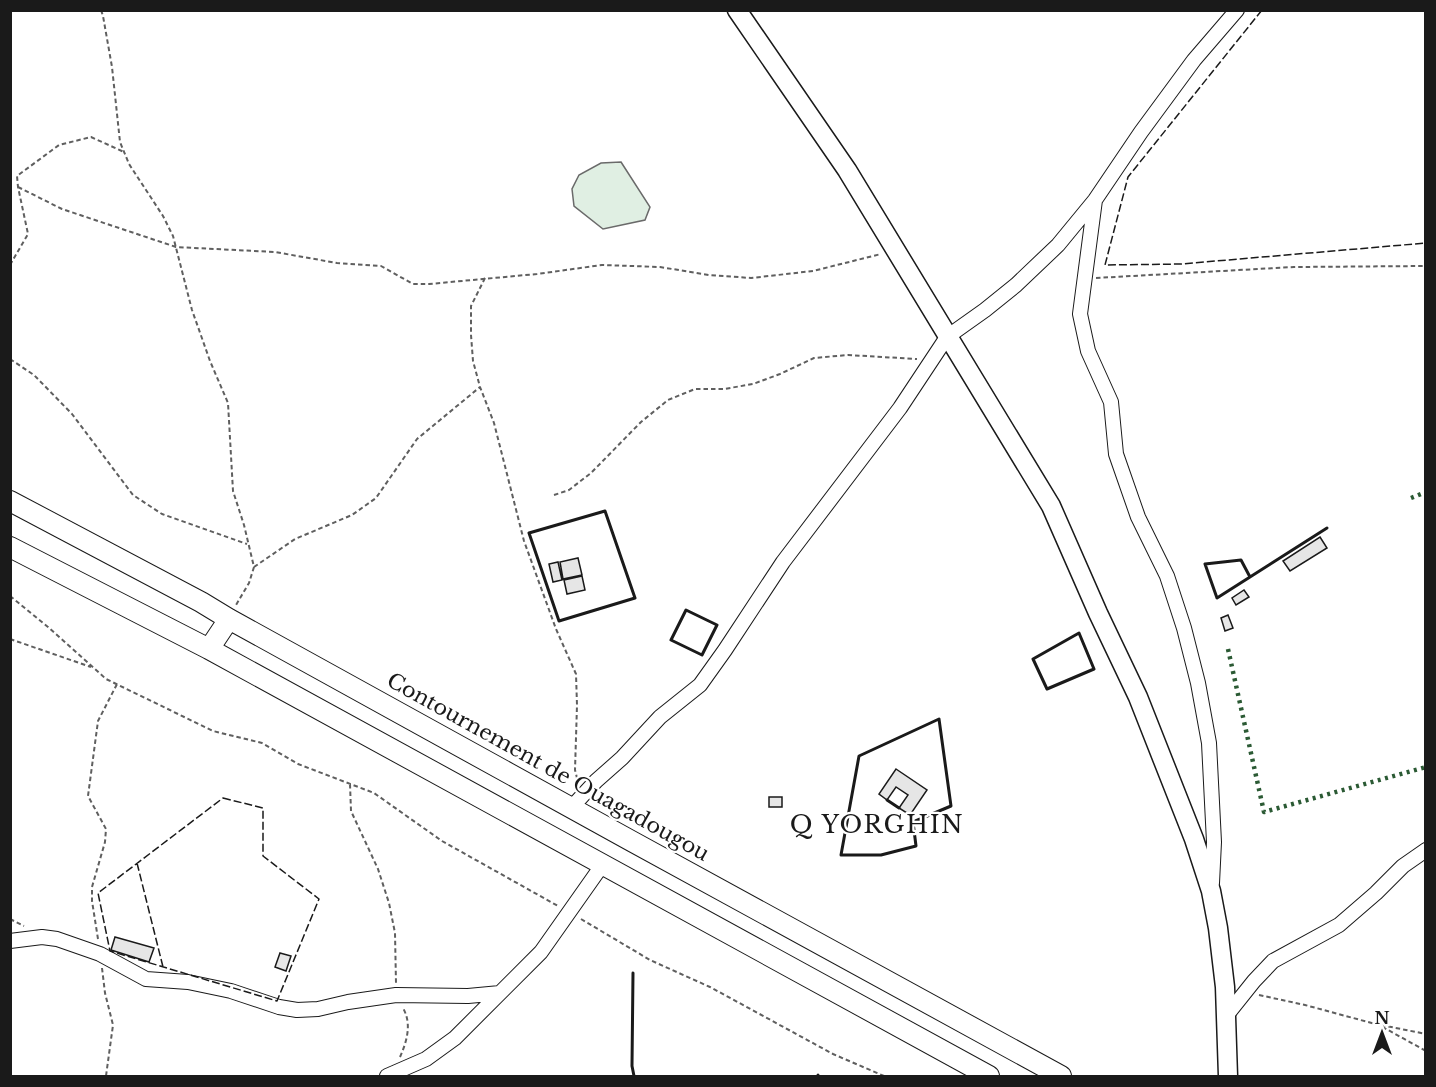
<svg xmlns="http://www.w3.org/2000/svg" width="1436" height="1087" viewBox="0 0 1436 1087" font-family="'Libre Baskerville',serif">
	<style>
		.green { fill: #e0efe3; stroke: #6a6a6a; stroke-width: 1.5 }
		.building { fill: #e6e6e6; stroke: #1a1a1a; stroke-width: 1.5 }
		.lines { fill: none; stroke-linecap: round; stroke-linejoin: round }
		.minor-casing { stroke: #1a1a1a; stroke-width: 16 }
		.major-casing { stroke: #1a1a1a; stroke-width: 21 }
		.highway-casing { stroke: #1a1a1a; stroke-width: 22 }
		.path { stroke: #5f5f5f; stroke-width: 2; stroke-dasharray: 4.5 3; stroke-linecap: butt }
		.minor { stroke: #fff; stroke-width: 14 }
		.major { stroke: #fff; stroke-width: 18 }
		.highway { stroke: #fff; stroke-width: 20 }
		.hedge { stroke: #2b5a34; stroke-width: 4.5; stroke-dasharray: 3 4.5; stroke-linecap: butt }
		.fence { stroke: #1a1a1a; stroke-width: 1.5; stroke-dasharray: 8 3; stroke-linecap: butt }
		.wall { stroke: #1a1a1a; stroke-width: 3 }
		.labels { text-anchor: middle; stroke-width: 4.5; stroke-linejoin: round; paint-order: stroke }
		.street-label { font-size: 21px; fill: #1a1a1a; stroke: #fff }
		.quarter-label { font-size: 24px; letter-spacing: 1.5px; fill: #1a1a1a; stroke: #fff }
	</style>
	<rect width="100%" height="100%" fill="#fff"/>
	<path class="green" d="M621 162 650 207 645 220 603 229 574 206 572 189 579 175 601 163Z"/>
	<path class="building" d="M1320 537 1327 548 1290 571 1283 561Z
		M578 558 582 575 563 579 560 562Z
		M558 562 562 580 553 582 549 564Z
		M582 576 585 590 567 594 564 580Z
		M1244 590 1249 597 1236 605 1232 598Z
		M1228 615 1233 628 1225 631 1221 618Z
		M896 769 927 790 910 815 899 808 908 795 896 787 887 800 879 794Z
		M769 797H782V807H769Z
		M115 937 154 948 149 962 111 950Z
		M280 953 291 956 286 971 275 967Z"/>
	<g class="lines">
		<g class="minor-casing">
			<path id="minor" d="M1095 200 1080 314 1088 351 1111 402 1116 454 1138 517 1167 576 1184 628 1198 683 1209 743 1214 842 1212 883
				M571 808 596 781 622 758 660 717 700 685 725 650 783 562 900 408 947 337 985 310 1016 285 1058 245 1095 200 1141 132 1194 60 1237 10
				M10 941 42 937 57 939 100 954 146 979 188 982 231 991 279 1007 297 1010 318 1009 348 1002 396 995 468 996 500 993
				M1226 1016 1254 981 1273 961 1339 925 1376 893 1403 866 1426 850
				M387 1076 426 1059 455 1038 541 952 603 864"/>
		</g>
		<g class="major-casing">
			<path id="major" d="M737 10 847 170 1051 506 1098 613 1138 697 1194 839 1211 891 1218 928 1225 987 1228 1076"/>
		</g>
		<g class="highway-casing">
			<path id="highway" d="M10 501 201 602 229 619C505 773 784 924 1061 1076
				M10 547 209 649 989 1076
				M209 649 229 619"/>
		</g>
		<path class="path" d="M101 10 103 16 112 67 120 142 129 164 163 216 173 236 192 310 210 361 228 403 233 491 244 525 254 567 249 583 236 605
			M18 187 62 209 176 247 275 252 337 263 381 266 413 284H429L537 274 602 265 660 267 709 275 751 278 813 271 881 254
			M10 265 28 234 18 187 17 176 59 145 91 137 124 152
			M485 278 471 306V335L473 361 480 387 494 423 524 541 556 629 576 674 577 705 575 770 578 782
			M1096 278 1294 267 1426 266
			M10 359 34 375 72 414 133 495 162 514 247 544
			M554 495 569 490 591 473 641 422 668 400 695 389H724L753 384 780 374 814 358 848 355 917 359
			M254 567 295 539 352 515 376 498 417 439 480 387
			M10 596 48 627 106 679 213 731 262 743 298 764 374 793 442 841 558 906
			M10 639 91 667
			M350 784 351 811 378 869 389 903 395 933 396 983
			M10 919 24 926
			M581 919 650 960 710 987 833 1054 884 1076
			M98 939 92 901V887L105 842 106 829 88 796 98 721 117 684
			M102 968 105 993 113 1025 106 1076
			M1259 995 1305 1005 1379 1025 1426 1051
			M1381 1025 1426 1034
			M400 1057C407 1041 412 1024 403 1008"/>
		<use href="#minor" class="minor"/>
		<use href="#major" class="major"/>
		<use href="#highway" class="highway"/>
		<path class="hedge" d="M1411 498 1426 492
			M1228 649 1264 812 1426 767"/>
		<path class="fence" d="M1262 10 1128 177 1105 265 1181 264 1426 243
			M223 798 263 808V856L319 899 277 1001 110 951 98 893Z
			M137 863 163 967"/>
		<path class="wall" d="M605 511 635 598 559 621 529 533Z
			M1241 560 1250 577 1217 598 1205 564Z
			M1217 598 1327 528
			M686 610 717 625 702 655 671 640Z
			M1079 633 1094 669 1047 689 1033 659Z
			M939 719 951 806 913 822 916 846 881 855H841L859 756Z
			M887 800 899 808
			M633 973 632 1066 634 1076
			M818 1076V1075"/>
	</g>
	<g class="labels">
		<g class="street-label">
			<text transform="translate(548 767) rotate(29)" y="7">Contournement de Ouagadougou</text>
		</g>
		<g class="quarter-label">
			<text x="877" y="833">Q YORGHIN</text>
		</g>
	</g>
	<rect width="1436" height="1087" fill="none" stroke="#1a1a1a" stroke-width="24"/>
	<g transform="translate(1382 1033)" stroke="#ffffff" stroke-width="4.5" paint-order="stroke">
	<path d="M0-4.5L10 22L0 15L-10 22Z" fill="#1a1a1a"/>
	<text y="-9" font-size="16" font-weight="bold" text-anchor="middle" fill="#1a1a1a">N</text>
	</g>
</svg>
